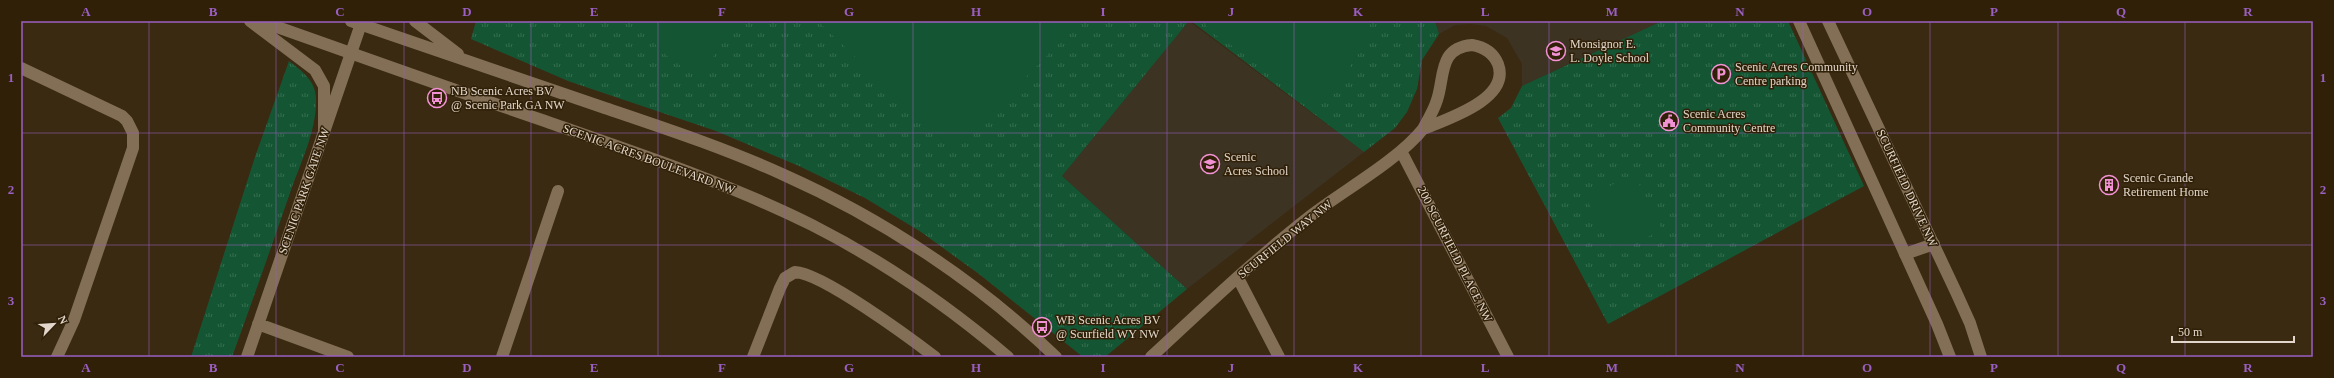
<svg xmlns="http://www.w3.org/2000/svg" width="2334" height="378" viewBox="0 0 2334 378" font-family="Georgia,serif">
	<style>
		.education { fill: #3d3323 }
		.park { fill: url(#park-tufts) }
		.garden { fill: #145634 }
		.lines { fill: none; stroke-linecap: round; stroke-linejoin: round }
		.street { stroke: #836f56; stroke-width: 12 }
		.secondary { stroke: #836f56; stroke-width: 12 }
		.grid { fill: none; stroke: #9a5fc2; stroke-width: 1; stroke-opacity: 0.55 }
		.labels { text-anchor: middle; stroke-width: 3; stroke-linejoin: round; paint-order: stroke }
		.poi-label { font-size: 12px; fill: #e2d7ca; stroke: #302008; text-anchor: start }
		.street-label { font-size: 12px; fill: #e2d7ca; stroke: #302008 }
		.neatline { fill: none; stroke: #9a5fc2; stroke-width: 1.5 }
		.grid-label { font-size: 13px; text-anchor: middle; font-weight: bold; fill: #9a5fc2 }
	</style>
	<defs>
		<pattern id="park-tufts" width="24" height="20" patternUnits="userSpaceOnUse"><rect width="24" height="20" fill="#145634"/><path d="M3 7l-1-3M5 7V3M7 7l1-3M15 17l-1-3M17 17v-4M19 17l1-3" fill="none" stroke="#366e50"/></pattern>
	</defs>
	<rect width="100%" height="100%" fill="#3a2a12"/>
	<path class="education" d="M1189 21 1364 152 1187 289 1062 176Z
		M1435 21H1662L1522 86V64L1507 38 1486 26 1471 24 1455 25 1439 34Z"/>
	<path class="park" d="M476 21H1189L1062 176 1187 289 1105 357H1083L979 274 921 232 865 198 799 166 716 131 568 81 471 39Z
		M1191 21H1435L1439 34 1422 60 1417 89 1407 112 1395 128 1364 152Z
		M1662 21H1788L1864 186 1608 324 1498 118 1511 108 1522 86Z
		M289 61C302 71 316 81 316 99 317 130 300 164 290 193 271 248 252 302 232 357H191L255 157Z"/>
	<path class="garden" d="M640 21H734L701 77C676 65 652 47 640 21Z
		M818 21H1080L954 152Z
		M1204 21H1371C1362 52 1343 80 1321 104L1208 30Z
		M1634 174 1662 230 1614 253 1586 198Z"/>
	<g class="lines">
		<path class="street" d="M1472 45C1484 47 1493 52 1498 64 1511 99 1447 119 1423 129 1428 120 1434 110 1437 100 1445 76 1438 48 1472 45Z
			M21 68 122 116 127 121 133 133V148L74 320 57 357
			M1401 151 1508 357
			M1905 254 1934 244
			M1238 278 1279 357
			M258 324 348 357
			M247 357 362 21
			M502 357 558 191
			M753 357 780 288 785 278 795 272C822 273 910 338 935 357
			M1151 357C1204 308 1256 258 1313 214 1346 189 1398 160 1423 129"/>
		<path class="secondary" d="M250 21 315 70 324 86V132
			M260 21C354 54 448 88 542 120 633 152 726 182 812 225 883 261 948 306 1008 357
			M351 21C435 50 519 78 602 107 664 128 725 148 784 175 883 219 978 282 1056 357
			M415 21 458 54
			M1799 21 1937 324 1950 357
			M1828 21 1956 292 1970 323 1981 357
			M1155 357V354"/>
	</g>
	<path class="grid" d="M149 21V357M276 21V357M404 21V357M531 21V357M658 21V357M785 21V357M913 21V357M1040 21V357M1167 21V357M1294 21V357M1421 21V357M1549 21V357M1676 21V357M1803 21V357M1930 21V357M2058 21V357M2185 21V357M21 133H2313M21 245H2313"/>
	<defs>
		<g id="school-ring" transform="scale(1)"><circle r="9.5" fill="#302008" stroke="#f391d5" stroke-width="1.5"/><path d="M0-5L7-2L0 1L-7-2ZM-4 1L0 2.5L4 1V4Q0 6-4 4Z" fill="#f391d5"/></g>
		<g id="parking-ring" transform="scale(1)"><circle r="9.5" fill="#302008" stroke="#f391d5" stroke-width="1.5"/><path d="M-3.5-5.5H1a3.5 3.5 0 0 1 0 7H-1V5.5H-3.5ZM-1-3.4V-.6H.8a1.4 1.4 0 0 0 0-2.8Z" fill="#f391d5"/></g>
		<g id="bus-ring" transform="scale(1)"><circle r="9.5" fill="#302008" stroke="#f391d5" stroke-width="1.5"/><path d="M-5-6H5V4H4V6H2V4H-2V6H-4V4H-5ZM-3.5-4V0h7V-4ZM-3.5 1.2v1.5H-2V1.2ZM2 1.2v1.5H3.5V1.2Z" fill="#f391d5"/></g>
		<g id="civic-ring" transform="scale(1)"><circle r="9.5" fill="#302008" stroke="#f391d5" stroke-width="1.5"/><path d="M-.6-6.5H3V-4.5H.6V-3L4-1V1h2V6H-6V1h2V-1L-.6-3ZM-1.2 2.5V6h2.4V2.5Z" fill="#f391d5"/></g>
		<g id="building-ring" transform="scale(1)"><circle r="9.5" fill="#302008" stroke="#f391d5" stroke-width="1.5"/><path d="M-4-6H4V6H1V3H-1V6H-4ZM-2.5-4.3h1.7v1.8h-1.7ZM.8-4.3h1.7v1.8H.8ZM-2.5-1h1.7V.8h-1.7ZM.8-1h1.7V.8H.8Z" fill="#f391d5"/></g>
	</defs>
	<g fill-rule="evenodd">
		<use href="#school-ring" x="1556" y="51"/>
		<use href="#parking-ring" x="1721" y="74"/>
		<use href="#bus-ring" x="437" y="98"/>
		<use href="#civic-ring" x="1669" y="121"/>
		<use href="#school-ring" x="1210" y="164"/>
		<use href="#building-ring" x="2109" y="185"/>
		<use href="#bus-ring" x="1042" y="327"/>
	</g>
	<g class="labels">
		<g class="poi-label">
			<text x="1570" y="48">Monsignor E.<tspan x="1570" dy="14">L. Doyle School</tspan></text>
			<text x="1735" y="71">Scenic Acres Community<tspan x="1735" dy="14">Centre parking</tspan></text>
			<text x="451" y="95">NB Scenic Acres BV<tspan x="451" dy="14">@ Scenic Park GA NW</tspan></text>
			<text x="1683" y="118">Scenic Acres<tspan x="1683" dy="14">Community Centre</tspan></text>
			<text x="1224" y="161">Scenic<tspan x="1224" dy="14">Acres School</tspan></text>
			<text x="2123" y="182">Scenic Grande<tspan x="2123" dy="14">Retirement Home</tspan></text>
			<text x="1056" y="324">WB Scenic Acres BV<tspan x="1056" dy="14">@ Scurfield WY NW</tspan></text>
		</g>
		<g class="street-label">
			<text transform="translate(649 159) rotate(20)" y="4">SCENIC ACRES BOULEVARD NW</text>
			<text transform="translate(1907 188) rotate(65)" y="4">SCURFIELD DRIVE NW</text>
			<text transform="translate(304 191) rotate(-71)" y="4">SCENIC PARK GATE NW</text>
			<text transform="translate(1285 239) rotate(-39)" y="4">SCURFIELD WAY NW</text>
			<text transform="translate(1455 254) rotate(63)" y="4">200 SCURFIELD PLACE NW</text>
		</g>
	</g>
	<rect width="2334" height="378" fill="none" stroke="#302008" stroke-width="44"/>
	<g transform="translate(54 324) rotate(65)" stroke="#302008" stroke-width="3" paint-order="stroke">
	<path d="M0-3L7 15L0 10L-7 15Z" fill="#e2d7ca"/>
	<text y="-6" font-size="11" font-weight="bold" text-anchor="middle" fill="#e2d7ca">N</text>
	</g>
	<path d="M2172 336v6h122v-6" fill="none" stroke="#e2d7ca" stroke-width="2"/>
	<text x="2178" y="336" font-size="12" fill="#e2d7ca" stroke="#302008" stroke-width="3" paint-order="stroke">50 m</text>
	<rect x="22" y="22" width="2290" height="334" class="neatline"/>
	<g class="grid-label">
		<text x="86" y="16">A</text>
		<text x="213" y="16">B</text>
		<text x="340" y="16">C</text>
		<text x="467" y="16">D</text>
		<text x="594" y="16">E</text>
		<text x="722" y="16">F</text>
		<text x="849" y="16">G</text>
		<text x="976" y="16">H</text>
		<text x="1103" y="16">I</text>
		<text x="1231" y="16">J</text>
		<text x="1358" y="16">K</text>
		<text x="1485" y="16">L</text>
		<text x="1612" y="16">M</text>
		<text x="1740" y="16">N</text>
		<text x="1867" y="16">O</text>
		<text x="1994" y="16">P</text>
		<text x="2121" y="16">Q</text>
		<text x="2248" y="16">R</text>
		<text x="11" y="82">1</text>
		<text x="2323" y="82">1</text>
		<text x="11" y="194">2</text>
		<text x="2323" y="194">2</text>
		<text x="11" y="305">3</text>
		<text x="2323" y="305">3</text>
		<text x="86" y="372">A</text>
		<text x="213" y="372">B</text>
		<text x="340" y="372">C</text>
		<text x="467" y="372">D</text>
		<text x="594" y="372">E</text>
		<text x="722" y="372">F</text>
		<text x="849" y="372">G</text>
		<text x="976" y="372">H</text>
		<text x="1103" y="372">I</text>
		<text x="1231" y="372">J</text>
		<text x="1358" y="372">K</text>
		<text x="1485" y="372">L</text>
		<text x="1612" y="372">M</text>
		<text x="1740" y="372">N</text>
		<text x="1867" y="372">O</text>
		<text x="1994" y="372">P</text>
		<text x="2121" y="372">Q</text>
		<text x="2248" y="372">R</text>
	</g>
</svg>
